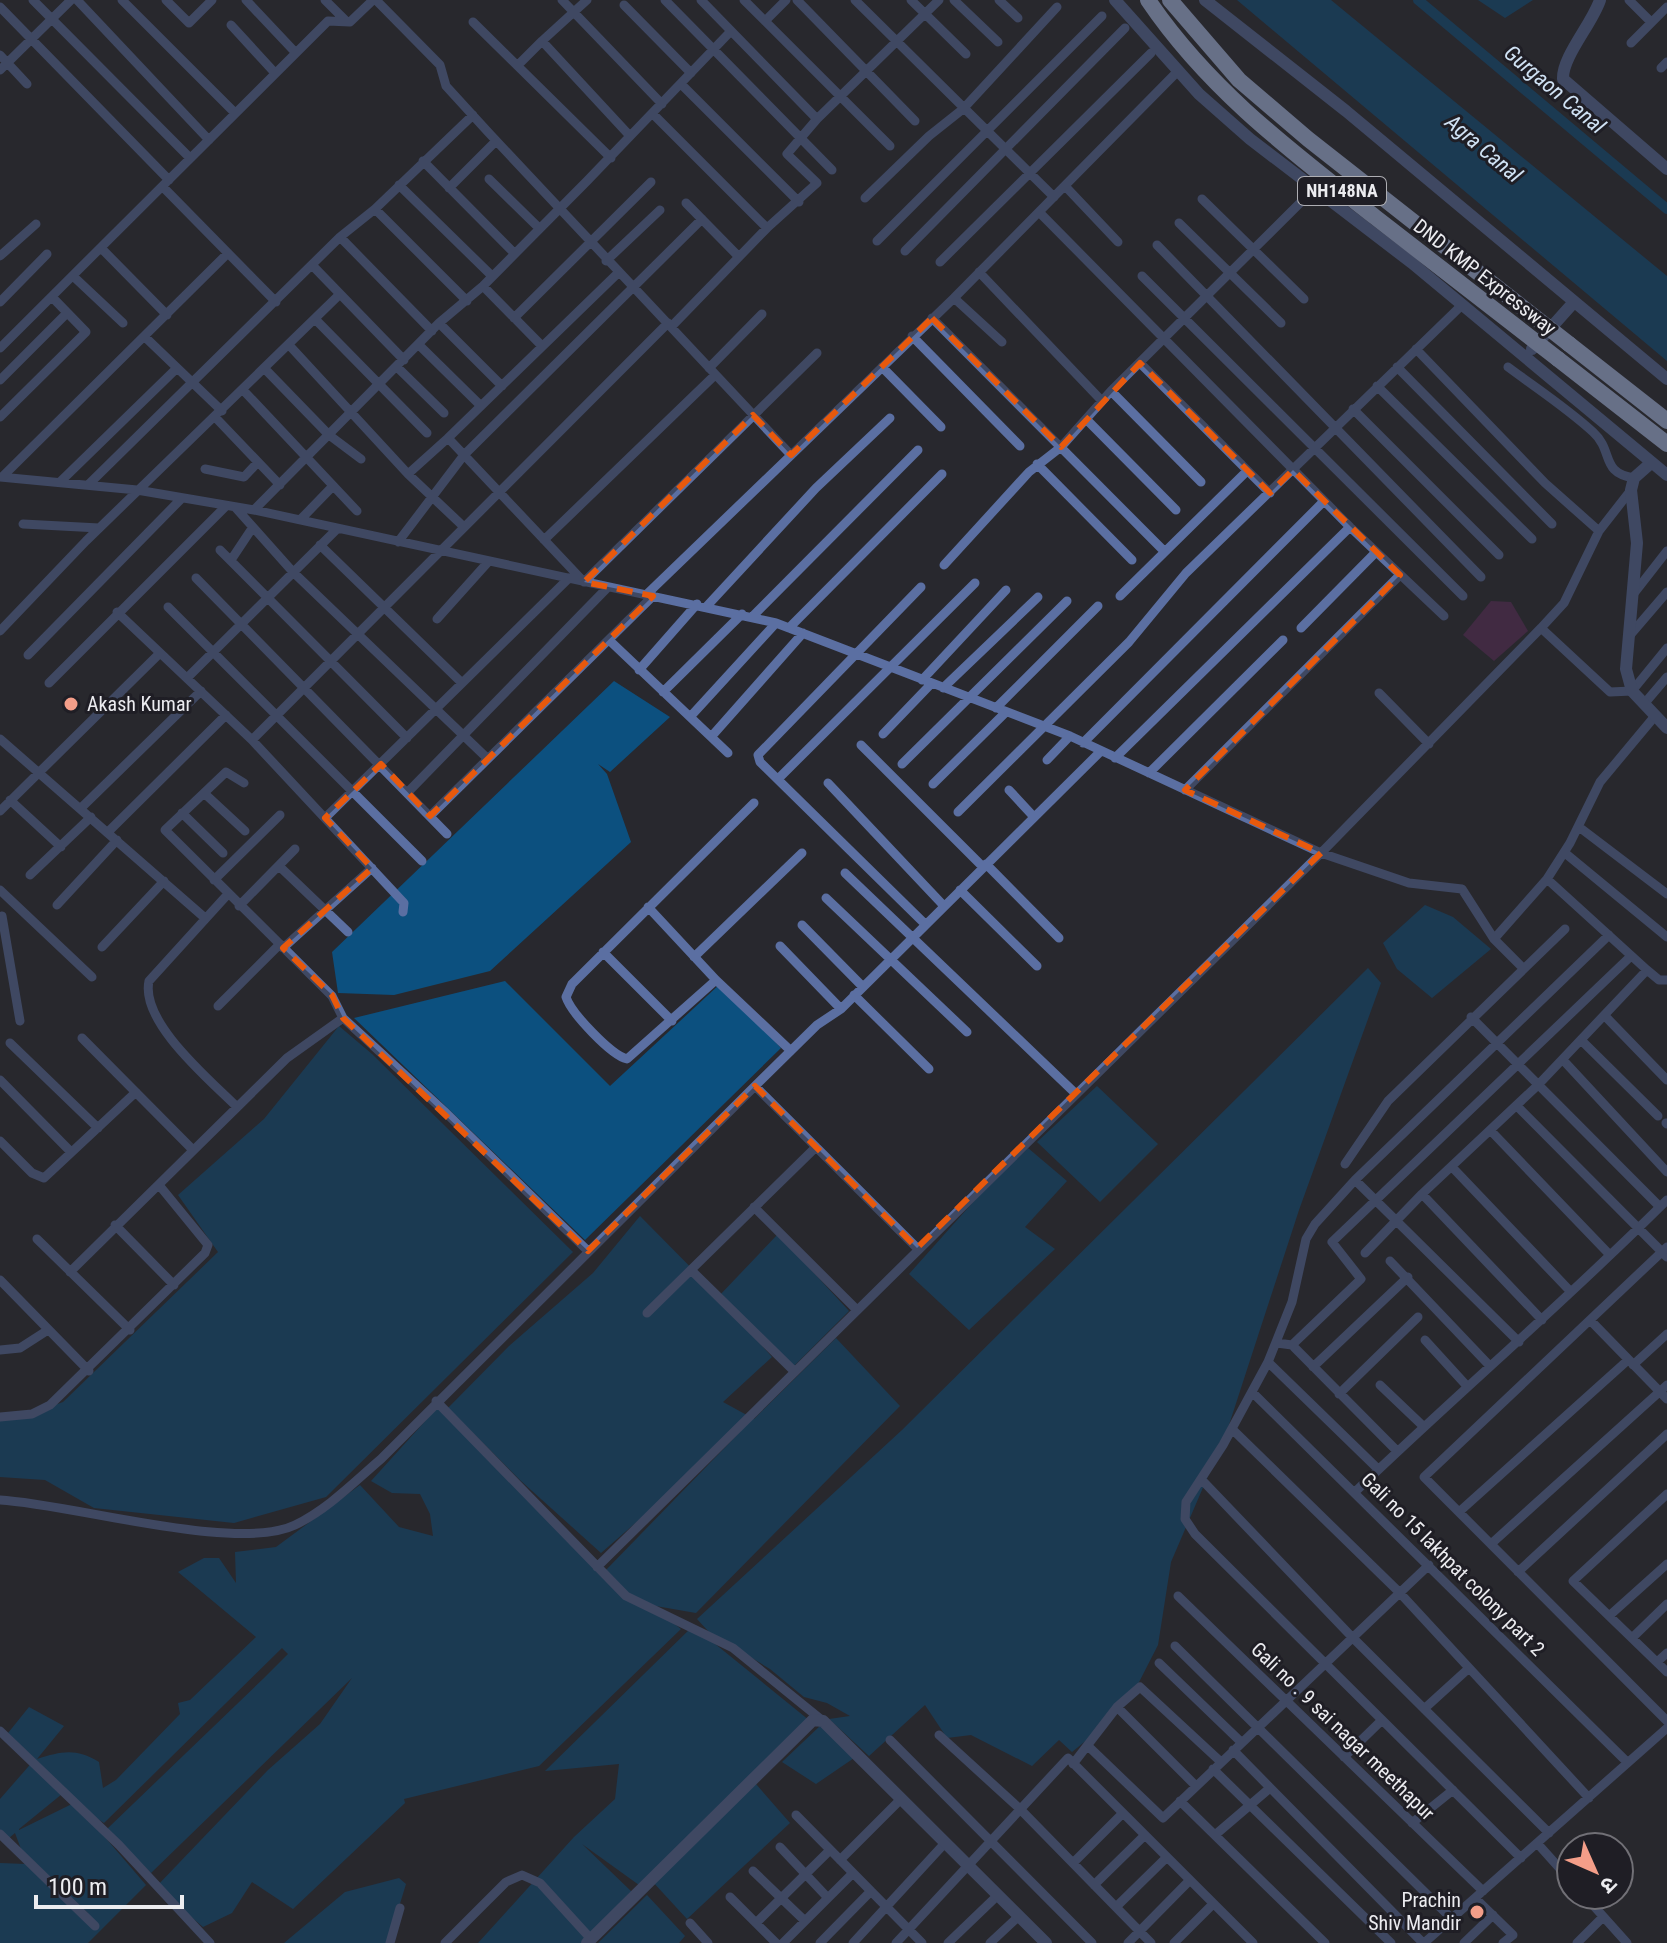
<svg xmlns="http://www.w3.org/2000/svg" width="1667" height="1943" viewBox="0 0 1667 1943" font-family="'Roboto Condensed','Noto Sans Devanagari',sans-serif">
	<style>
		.green { fill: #5f2d5b }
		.water { fill: #0c507f; fill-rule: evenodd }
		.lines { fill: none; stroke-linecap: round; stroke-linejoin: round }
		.canal { stroke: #0c507f; stroke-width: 10 }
		.minor { stroke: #5b6fa2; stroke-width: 9 }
		.tertiary { stroke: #5b6fa2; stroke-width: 12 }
		.trunk { stroke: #b4c7f3; stroke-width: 16 }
		.trunk-bridge { stroke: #b4c7f3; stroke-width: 16 }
		.marked { fill: none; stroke: #e8590c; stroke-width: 6; stroke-dasharray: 16 10; stroke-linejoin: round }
		.poi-dot { fill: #f49e89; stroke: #1f1e25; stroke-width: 3 }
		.labels { text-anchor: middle; stroke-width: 6; stroke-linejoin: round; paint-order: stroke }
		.shield { fill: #1f1e25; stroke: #aeaeb3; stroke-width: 2 }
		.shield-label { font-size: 18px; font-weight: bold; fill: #ececf0 }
		.street-label { font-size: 20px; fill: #ececf0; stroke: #1f1e25 }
		.poi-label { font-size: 20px; fill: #ececf0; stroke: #1f1e25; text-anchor: start }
		.water-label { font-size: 22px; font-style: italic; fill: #d0e2f4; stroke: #1f1e25 }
	</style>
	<rect width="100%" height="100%" fill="#28282e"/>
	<path class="green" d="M1491 601 1511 602 1528 631 1494 661 1463 635Z"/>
	<path class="water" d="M1237 0H1331L1667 276V361Z
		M1478 0H1533L1505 18Z
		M614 681 670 717 610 772 598 764 607 774 631 842 490 971 394 995 338 993 332 952Z
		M1425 905 1453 917 1491 949 1432 998 1397 969 1383 943Z
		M1368 968 1381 983 1299 1210 1226 1434 1171 1562 1158 1645 1136 1688 1094 1734 1072 1752 1059 1740 1032 1766 971 1735 947 1738 925 1705 869 1756 829 1719 850 1716 827 1703 804 1697 770 1669 709 1632 697 1619 902 1430Z
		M505 981 610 1086 721 983 781 1048 585 1240 354 1018Z
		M339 1026 372 1054 573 1252 326 1497 234 1523 94 1508 45 1480 0 1477V1421L17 1419 63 1402 218 1252 178 1195 264 1119Z
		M1097 1086 1158 1144 1100 1202 1037 1142Z
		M1028 1148 1067 1181 1025 1227 1055 1249 969 1330 909 1274 984 1190Z
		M640 1216 719 1296 778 1234 849 1311 792 1368 719 1297 772 1357 723 1402 754 1419 836 1338 900 1406 696 1613 650 1605 681 1629 539 1766 404 1799 405 1803 293 1909 252 1882 232 1913 203 1927 156 1887 268 1770 320 1724 352 1678 151 1873 107 1829 264 1678 288 1654 282 1648 104 1823 79 1807 146 1885 88 1943H0V1863L25 1864 81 1914 88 1913 21 1849 15 1833 9 1838 0 1833V1799L35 1759 8 1733 29 1707 64 1726 37 1759C62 1751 76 1748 99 1762L103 1788 116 1780 180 1714 178 1703 190 1700 256 1637 178 1572 204 1558H219L236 1583 235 1552 276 1547 360 1485 399 1527 433 1536 430 1514 420 1494 392 1493 371 1481 438 1407 606 1570 741 1431 601 1553 521 1481 448 1408 509 1346 593 1273ZM62 1794 74 1803 19 1830V1829Z
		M693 1626 815 1725 639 1885 582 1844 632 1892 581 1943H478L574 1837 615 1799 619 1764 545 1771Z
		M821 1725 857 1756 816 1784 782 1762Z
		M756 1784 790 1823 687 1919 652 1881Z
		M399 1878 406 1884 388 1943H284L345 1892Z
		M647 1895 685 1936 679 1943H598Z"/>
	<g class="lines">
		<path class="canal" d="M1418 0 1667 209"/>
		<path class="minor" d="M33 0 190 158
			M77 0 209 140
			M122 0 235 113
			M166 0 189 23 212 0
			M246 0 295 52
			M325 0 345 20
			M376 0 440 65 446 86 488 132 791 455
			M562 0 662 104
			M665 0 832 170
			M701 0 817 119
			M744 0 890 146
			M797 0 915 121
			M855 0 1054 197
			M911 0 966 54
			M954 0 998 42
			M999 0 1018 18
			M1629 0 1651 22
			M624 5 691 73
			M0 7 169 180
			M765 21 786 0
			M473 22 611 158
			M231 25 275 73
			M542 41 587 0
			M1631 43 1667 7
			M0 55 27 84
			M518 65 542 41 630 136
			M1661 68 1667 62
			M0 70 71 0
			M681 84 799 202
			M653 114 767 228
			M423 161 514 253
			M489 179 539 228
			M399 185 492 276
			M1065 186 1118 242
			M163 187 276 302
			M449 188 496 141
			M865 198 929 136 963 109 1057 7
			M1202 199 1304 299
			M686 203 739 257
			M375 209 467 301
			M1039 212 1350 527 1444 616
			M1179 223 1281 323
			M340 237 432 331
			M877 241 1102 16
			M1157 245 1481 577
			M101 248 167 315
			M905 251 1125 28
			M0 256 36 224
			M606 261 660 210
			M940 262 1151 53
			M312 265 404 360
			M979 272 1102 401
			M73 276 123 323
			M1142 276 1463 596
			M483 286 542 346
			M954 298 1002 342
			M0 302 47 254
			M514 318 651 182
			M932 318 1164 551
			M315 319 427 433
			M439 323 502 386
			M671 327 767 228 817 183 787 154 817 119 939 0
			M912 336 1020 446
			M145 337 222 411
			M289 345 408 474 464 527
			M419 345 481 406
			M0 348 328 21 350 22 373 0
			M1416 349 1545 483 1599 531
			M1140 363 1270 493
			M397 367 444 413
			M882 367 941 427
			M1397 367 1552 524
			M1508 367C1536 388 1567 408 1593 432 1614 451 1600 473 1634 478
			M709 368 762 314
			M265 369 329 435 361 459
			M0 380 67 313
			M1377 386 1532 539
			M243 390 357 511
			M1111 391 1201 482
			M1353 409 1499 555
			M0 417 86 332 52 297
			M215 417 280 485
			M1086 419 1176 510
			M1037 464 1132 560
			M205 469 244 477 258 462
			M408 474 448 438
			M0 477 137 490 254 510 776 623 1070 736 1321 853 1409 883 1462 889 1494 939 1523 968
			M2 477 228 253
			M60 482 177 368
			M89 484 340 237 375 209 473 115
			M235 507 293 572 488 759
			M254 510 439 323 483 286 587 181 731 31
			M301 519 333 486
			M23 524 99 528
			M544 540 715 375
			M398 542 464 455 702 219
			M320 545 462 683
			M220 550 407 738
			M231 560 253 527
			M944 565 1029 472 1061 447 1111 391 1315 188
			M196 578 447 834
			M584 582 448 438 618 273
			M584 582 817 353
			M921 587 758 755 760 762 925 924
			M1635 592 1667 551
			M646 595 954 298 1178 71
			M1120 596 1247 471
			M707 606 816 488 890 418
			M168 607 422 861
			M117 612 252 740 404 903 403 912
			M752 617 918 450
			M437 619 489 561
			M789 628 942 474
			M1301 628 1376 552
			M1541 628 1610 692 1632 691 1667 648
			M0 631 86 541 340 294
			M1631 634 1667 592
			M609 640 728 753
			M28 655 181 499
			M639 670 697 604
			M187 678 337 529
			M922 680 1006 590
			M49 683 226 506
			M943 688 1038 597
			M663 692 742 614
			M1379 693 1429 744
			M1644 704 1667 677
			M996 708 1098 606
			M690 717 776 623
			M883 734 931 684
			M711 737 803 633
			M0 739 205 918
			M252 740 668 323
			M1083 743 1324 501
			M861 745 983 867
			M1115 758 1350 527
			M1047 760 1070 736
			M902 764 1067 601
			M1149 773 1283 640
			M778 779 975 583
			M828 783 944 906
			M933 784 1006 712
			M1009 790 1034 817
			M1185 790 1400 575
			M408 792 608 587
			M204 793 226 772 244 783
			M10 800 61 847
			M81 808 201 691
			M0 811 160 653
			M958 812 1129 642 1186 573 1463 304
			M182 813 223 853
			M430 816 653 596
			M325 818 569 578
			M1579 827 1667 894
			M245 831 204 793 165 830 332 996 343 1018 444 1111 588 1251
			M108 832 226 715
			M1565 853 1667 937
			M986 864 1059 938
			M279 866 348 932
			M845 873 1075 1093
			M30 875 91 817
			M1547 879 1647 970 1659 980H1666
			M214 880 280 815
			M0 890 92 977
			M960 890 1037 966
			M228 894 149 981C140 1022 210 1080 237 1107
			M826 898 967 1032
			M57 905 117 840
			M239 906 295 849
			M648 907 716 980 791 1051
			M2 916 20 1021
			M802 925 863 987
			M1494 939 1547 879 1570 843 1600 782 1655 716
			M780 946 841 1009
			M102 947 164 881
			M283 948 372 868
			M603 952 672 1021
			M694 957 802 853
			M716 980 627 1059C611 1055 571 1013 566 997L572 984 754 803
			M854 995 929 1069
			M218 1006 280 944
			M1471 1017 1660 1207
			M1606 1017 1667 1080
			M82 1038 193 1150
			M1582 1041 1658 1116
			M10 1043 98 1128
			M1563 1060 1667 1172
			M0 1080 71 1152
			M755 1086 817 1025 841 1009 1101 751
			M1517 1106 1667 1257
			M1666 1123 1667 1124
			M1491 1131 1609 1254
			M0 1141 32 1173 44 1178 136 1092
			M1345 1164 1388 1101 1565 929
			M1452 1167 1571 1292
			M1355 1180 1519 1342
			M1422 1194 1542 1320
			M754 1207 856 1309
			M115 1225 174 1285
			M37 1239 130 1330
			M1667 1247 1424 1477 1667 1721
			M1365 1253 1422 1194 1538 1085 1647 970
			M1390 1261 1488 1364
			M691 1270 794 1371
			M70 1272 287 1058 343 1018
			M0 1280 89 1371
			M647 1313 816 1147
			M1590 1320 1667 1399
			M1425 1340 1466 1385
			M1277 1343 1292 1345 1361 1279 1332 1242 1631 956
			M1292 1345 1397 1451
			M0 1350 20 1348 48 1330
			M1268 1362 1378 1469
			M1633 1365 1667 1334
			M1313 1367 1408 1277
			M1380 1385 1423 1426
			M1252 1392 1627 1762
			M1339 1394 1418 1317
			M436 1401 626 1596 733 1648 823 1721
			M0 1417 32 1414 50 1405 205 1253 208 1245 159 1185
			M1232 1429 1399 1592 1589 1798
			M1201 1479 1351 1636 1549 1833
			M1355 1492C1458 1393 1566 1301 1667 1200
			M1667 1494 1573 1581 1667 1672
			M0 1500C72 1504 237 1553 295 1525 328 1509 354 1482 381 1459L755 1086 917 1248
			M1459 1512 1628 1360
			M1491 1544 1667 1385
			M597 1567 1321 853 1541 628 1564 603 1599 531 1631 490
			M1518 1572 1667 1434
			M1178 1596 1483 1891
			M1609 1616 1667 1564
			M1632 1638 1667 1604
			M1175 1646 1451 1918
			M1657 1662 1667 1653
			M1159 1663 1241 1742
			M1117 1707 1196 1786
			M1424 1709 1468 1669
			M0 1731 119 1845 210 1943
			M939 1735 1020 1809 1151 1943
			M890 1740 1092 1943
			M1088 1746 1163 1818 1429 1565
			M1233 1750 1423 1943
			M1344 1757 1382 1720
			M1073 1764 1117 1707 1140 1687 1221 1762
			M1213 1769 1391 1943
			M1180 1801 1325 1943
			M796 1815 922 1943
			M1412 1823 1453 1790
			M0 1834 95 1926
			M1215 1835 1270 1788
			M1537 1843 1571 1881
			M780 1847 828 1898
			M1521 1858 1195 1534 1185 1519 1186 1502 1223 1445 1268 1362 1292 1302 1306 1239 1315 1224 1355 1180 1609 935
			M840 1860 901 1799
			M1073 1863 1123 1813
			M753 1871 805 1921
			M1094 1885 1145 1835
			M1584 1895 1627 1943
			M730 1897 776 1943
			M1475 1898 1513 1935 1503 1943
			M1116 1907 1167 1857
			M690 1923 708 1943
			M756 1923 830 1850
			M390 1943 400 1908
			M445 1943 506 1882 522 1875 540 1883 591 1939
			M783 1943 853 1873
			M820 1943 871 1891
			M853 1943 945 1843
			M896 1943 1068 1758 1253 1943
			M948 1943 998 1895
			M990 1943 1019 1916
			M1128 1943 1190 1880
			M1174 1943 1213 1904
			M1424 1943 1667 1728
			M1464 1943 1493 1915
			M1577 1943 1603 1917"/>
		<path class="tertiary" d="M1115 0 1199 94 1250 139 1412 263 1667 475
			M1205 0 1346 111 1667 379
			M1600 0C1592 24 1562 57 1563 79L1667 169
			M1532 349 1574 302
			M1651 463 1634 478 1631 490 1637 543 1626 669 1632 691 1667 728
			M587 1943 813 1720 823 1721 1046 1943"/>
		<path class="trunk" d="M1569 344 1667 421
			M1558 359 1667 444"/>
		<path class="trunk-bridge" d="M1148 0C1208 89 1292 152 1375 217 1436 264 1497 311 1558 359
			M1170 0 1239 80 1308 139 1569 344"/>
	</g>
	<path d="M0 0H1667V1943H0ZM932 318 1061 447 1140 363 1270 493 1293 470 1400 575 1185 790 1321 853 917 1248 755 1086 588 1251 343 1018 332 995 283 948 372 868 325 818 381 764 430 816 653 596 584 582 753 415 791 455Z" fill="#28282e" fill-opacity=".55" fill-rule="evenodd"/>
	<path class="marked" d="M932 318 1061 447 1140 363 1270 493 1293 470 1400 575 1185 790 1321 853 917 1248 755 1086 588 1251 343 1018 332 995 283 948 372 868 325 818 381 764 430 816 653 596 584 582 753 415 791 455Z"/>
	<g class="poi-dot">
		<circle cx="71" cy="704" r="8"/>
		<circle cx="1477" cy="1912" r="8"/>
	</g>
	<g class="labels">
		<rect class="shield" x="1298" y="177" width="88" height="28" rx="6"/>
		<g class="shield-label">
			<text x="1342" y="197">NH148NA</text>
		</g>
		<g class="street-label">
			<text transform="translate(1485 277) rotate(38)" y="7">DND KMP Expressway</text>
			<text transform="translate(1453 1564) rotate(45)" y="7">Gali no 15 lakhpat colony part 2</text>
			<text transform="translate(1343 1731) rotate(44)" y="7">Gali no . 9 sai nagar meethapur</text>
		</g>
		<g class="poi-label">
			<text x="87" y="711">Akash Kumar</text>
			<text x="1461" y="1907" text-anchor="end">Prachin<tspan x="1461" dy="23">Shiv Mandir</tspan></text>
		</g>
		<g class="water-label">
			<text transform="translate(1555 89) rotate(40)" y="8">Gurgaon Canal</text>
			<text transform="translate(1484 148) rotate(40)" y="8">Agra Canal</text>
		</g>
	</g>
	<g transform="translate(1595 1871) rotate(135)"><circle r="38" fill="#1f1e25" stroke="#717076" stroke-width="2"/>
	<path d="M0-6L14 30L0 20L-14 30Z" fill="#f49e89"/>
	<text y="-12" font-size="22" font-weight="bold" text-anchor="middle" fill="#ececf0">उ</text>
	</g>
	<path d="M36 1895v12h146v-12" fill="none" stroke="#ececf0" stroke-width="4"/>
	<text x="48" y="1895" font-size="24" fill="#ececf0" stroke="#1f1e25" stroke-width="6" paint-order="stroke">100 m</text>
</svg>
